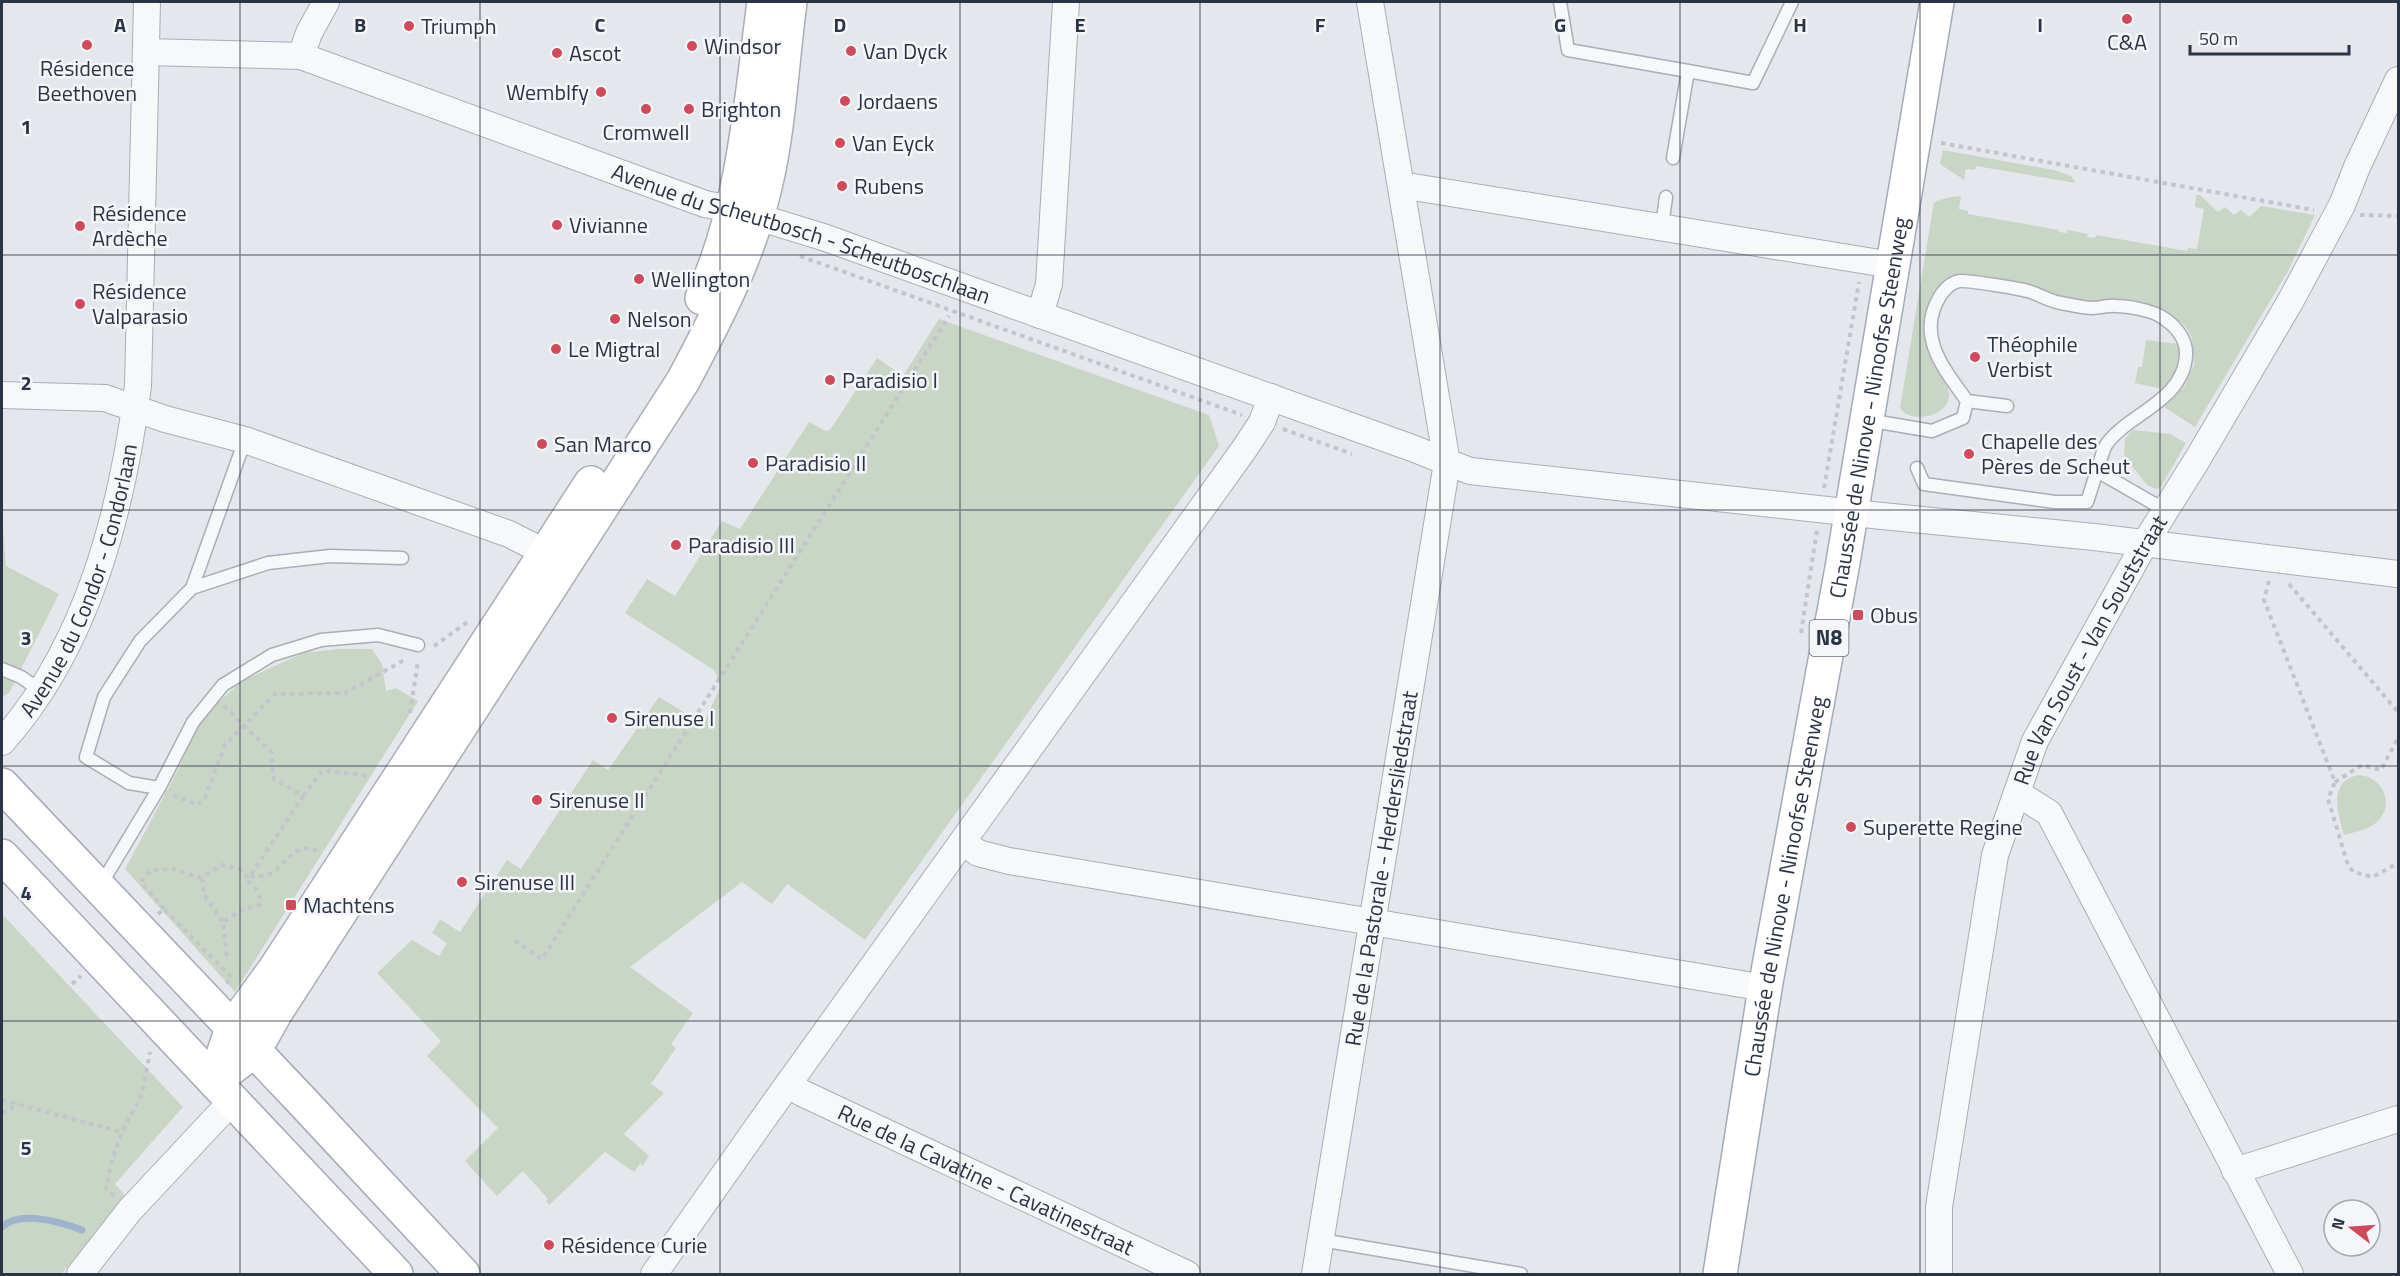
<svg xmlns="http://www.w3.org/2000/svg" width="2400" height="1276" viewBox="0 0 2400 1276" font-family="'Titillium Web',sans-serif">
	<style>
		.green { fill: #c9d6c5 }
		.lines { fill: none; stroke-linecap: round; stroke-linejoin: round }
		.stream { stroke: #9fb4cc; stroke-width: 7 }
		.lane-casing { stroke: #a9aeb7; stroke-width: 15 }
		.street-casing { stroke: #a9aeb7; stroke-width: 28 }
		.secondary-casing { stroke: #a9aeb7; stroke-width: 36 }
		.primary-casing { stroke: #a3abb8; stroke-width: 36 }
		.path { stroke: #c2c5cb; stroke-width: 4; stroke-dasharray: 4.5 4.5; stroke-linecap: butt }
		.lane { stroke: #f7f8fa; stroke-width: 12 }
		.street { stroke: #f7f8fa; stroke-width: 26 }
		.secondary { stroke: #fff; stroke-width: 33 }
		.primary { stroke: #fff; stroke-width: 33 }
		.grid { fill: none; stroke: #2b3445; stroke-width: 1.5; stroke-opacity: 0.55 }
		.poi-dot { fill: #d1495b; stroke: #f4f6f9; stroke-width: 2 }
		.labels { text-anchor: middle; stroke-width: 5; stroke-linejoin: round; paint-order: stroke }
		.shield { fill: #f4f6f9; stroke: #676e7b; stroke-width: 1.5 }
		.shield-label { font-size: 21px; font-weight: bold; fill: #2b3445 }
		.poi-label { font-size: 22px; fill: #2b3445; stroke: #f4f6f9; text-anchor: start }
		.street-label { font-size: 22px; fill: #2b3445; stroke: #f4f6f9 }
		.grid-label { font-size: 20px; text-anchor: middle; font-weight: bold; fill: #2b3445; stroke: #f4f6f9; stroke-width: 5; stroke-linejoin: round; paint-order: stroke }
	</style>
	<rect width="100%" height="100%" fill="#e4e7ec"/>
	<path class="green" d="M1943 150 2054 170 2071 176 2076 183 1976 166 1975 170 1966 169 1964 180 1940 164Z
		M2196 195H2200L2218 212 2225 207 2234 215 2241 210 2249 217 2261 206 2315 215 2288 271 2195 427 2164 407 2185 386 2194 364 2192 338 2185 326 2164 310 2122 300 2092 303 2054 296 2025 284 1955 277C1924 288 1919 329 1930 357 1935 369 1948 381 1949 394 1950 418 1909 424 1900 408L1934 202 1950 197 1961 196 1959 209 1968 211V214L2059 230V232L2066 233 2068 230 2088 234 2087 237 2095 238 2096 235 2187 251 2188 248 2197 249 2204 209 2195 207Z
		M939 319 1209 415 1219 446 865 940 787 884 772 904 742 882 630 967 693 1013 671 1044 676 1048 651 1084 664 1093 624 1134 649 1156 643 1166 640 1164 634 1172 605 1152 549 1205 546 1201 548 1199 523 1171 497 1196 465 1161 498 1128 427 1056 441 1041 377 973 412 940 439 956 447 943 432 933 440 919 460 932 507 860 521 869 593 760 608 770 659 697 685 713 705 721 721 685 714 670 625 613 647 579 675 596 722 521 740 529 809 422 826 431 830 430 877 358 903 376Z
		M2146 340 2178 344C2182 363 2176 375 2163 389L2135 383 2138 367H2142Z
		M2133 430 2170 434 2186 443 2161 487 2157 489 2147 485 2124 456 2125 439Z
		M2 518 6 566 59 594 9 693 2 697Z
		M338 649H372L382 664 386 691 396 688 418 701 235 992 125 869 179 768 192 735 213 707 242 681 303 653Z
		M2359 775C2381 777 2395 801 2379 820 2371 829 2355 832 2344 835 2338 813 2327 781 2359 775Z
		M2 914 183 1107 115 1184 128 1199 61 1274H2Z"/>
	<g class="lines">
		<path class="stream" d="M2 1227C20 1210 61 1222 82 1230"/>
		<g class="lane-casing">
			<path id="lane" d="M1560 2 1568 50 1688 71 1673 158
				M1688 71 1753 83 1792 2
				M1662 226 1666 197
				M1967 401C1945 370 1916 337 1939 298 1943 291 1950 283 1959 281 1967 280 2023 289 2031 292 2042 296 2050 301 2061 303 2071 305 2083 308 2093 308 2100 308 2108 305 2116 306 2127 306 2150 310 2160 316 2174 324 2187 338 2186 355 2184 401 2127 414 2106 445 2102 452 2100 463 2097 471L2165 510
				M1867 420 1932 431 1963 418 1967 401 2007 406
				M1917 468 1924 484 2055 502H2087L2097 471
				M192 588 245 440
				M2 669 21 677 41 691
				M159 788 129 783 86 757 104 697 140 641 192 588 268 563 330 556 402 558
				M100 886 159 788 193 722 223 685 272 655 321 640 378 635 418 645
				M1321 1240 1521 1274"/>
		</g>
		<g class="street-casing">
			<g id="street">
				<path id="s1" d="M146 52 301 56 705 204 731 209 823 237 1412 448 1470 471 1882 516 2094 537 2398 574"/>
				<path d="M301 56 309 33 326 2"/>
				<path d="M1401 185 1892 265"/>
				<path d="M1040 315 1049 284 1066 2"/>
				<path d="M2 395 105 398 165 419 245 440 509 534 560 560"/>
				<path id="s2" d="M2 742C88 646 122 511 138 386L147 2"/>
				<path d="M2017 793 2049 813 2290 1274"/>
				<path d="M963 842 978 853 1009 861 1765 988"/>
				<path id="s3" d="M788 1084 802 1093 1187 1274"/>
				<path d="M2235 1171 2398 1119"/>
				<path d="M80 1274 130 1210 232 1101"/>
				<path d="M654 1274 761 1122 1245 448 1262 422 1271 397"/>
				<path id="s4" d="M1315 1274 1447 463 1370 2"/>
				<path id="s5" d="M1939 1274V1207L1995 855 2035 741 2145 543 2197 460 2290 302 2342 205 2357 167 2398 80"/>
			</g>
		</g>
		<g class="secondary-casing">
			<path id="secondary" d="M702 298C744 206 751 101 764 2
				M223 1055 232 1028 275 969 591 483
				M214 1081 254 1051 276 1012 683 381C716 319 749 256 765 187 779 130 782 61 790 2"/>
		</g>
		<g class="primary-casing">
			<g id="primary">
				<path d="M2 785 302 1101 463 1274"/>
				<path d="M2 856 396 1274"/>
				<path id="s6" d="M1720 1274 1765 988 1842 568 1937 2"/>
			</g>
		</g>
		<path class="path" d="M1941 143 2314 210
			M2360 215 2398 216
			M800 256 1242 415
			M1283 429 1352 454
			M1824 488 1859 282
			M2269 581 2264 600 2335 782 2328 799 2347 862 2353 872 2373 877 2398 863
			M2289 584 2398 712
			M1801 633 1817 530
			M434 646 469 621
			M224 706 271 752 274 779 303 796 249 878
			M410 713 418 661
			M2335 782 2362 765 2381 770 2398 738
			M173 795 197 805 204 800 225 745 275 694 345 693 406 659
			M303 796 323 770 370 776
			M250 877C257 876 267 876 273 872 290 860 295 840 321 853
			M202 878 204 895 223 922
			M164 909 141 882 151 870 173 869 201 878 222 865 240 869 249 878 247 880C256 888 262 892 259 905L244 909 223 922 227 960
			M158 914 164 909 232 978 226 983
			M515 941 542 959 949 316
			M72 984 81 976
			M2 1100 122 1132
			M2 1113 18 1105
			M114 1196 106 1189 111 1163 122 1132 142 1094 150 1052"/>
		<use href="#lane" class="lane"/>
		<use href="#street" class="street"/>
		<use href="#secondary" class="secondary"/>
		<use href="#primary" class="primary"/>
	</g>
	<path class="grid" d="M240 2V1274M480 2V1274M720 2V1274M960 2V1274M1200 2V1274M1440 2V1274M1680 2V1274M1920 2V1274M2160 2V1274M2 255H2398M2 510H2398M2 766H2398M2 1021H2398"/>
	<g class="poi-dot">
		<circle cx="2127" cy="19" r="6"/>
		<circle cx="409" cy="26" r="6"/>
		<circle cx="87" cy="45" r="6"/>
		<circle cx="692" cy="46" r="6"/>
		<circle cx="851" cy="51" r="6"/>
		<circle cx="557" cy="53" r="6"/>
		<circle cx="601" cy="92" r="6"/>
		<circle cx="845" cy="101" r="6"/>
		<circle cx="646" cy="109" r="6"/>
		<circle cx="689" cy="109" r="6"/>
		<circle cx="840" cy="143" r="6"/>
		<circle cx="842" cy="186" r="6"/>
		<circle cx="557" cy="225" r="6"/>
		<circle cx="80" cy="226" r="6"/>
		<circle cx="639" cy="279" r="6"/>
		<circle cx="80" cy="304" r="6"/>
		<circle cx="615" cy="319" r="6"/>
		<circle cx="556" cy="349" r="6"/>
		<circle cx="1975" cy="357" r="6"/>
		<circle cx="830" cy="380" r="6"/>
		<circle cx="542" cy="444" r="6"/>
		<circle cx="1969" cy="454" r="6"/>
		<circle cx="753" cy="463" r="6"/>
		<circle cx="676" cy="545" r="6"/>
		<rect x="1852" y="609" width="12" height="12" rx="3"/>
		<circle cx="612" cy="718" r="6"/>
		<circle cx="537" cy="800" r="6"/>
		<circle cx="1851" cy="827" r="6"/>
		<circle cx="462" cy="882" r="6"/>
		<rect x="285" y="899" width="12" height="12" rx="3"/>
		<circle cx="549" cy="1245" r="6"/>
	</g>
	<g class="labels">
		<rect class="shield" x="1809.5" y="620" width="39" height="36" rx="4.5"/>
		<g class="shield-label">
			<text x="1829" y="645">N8</text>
		</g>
		<g class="poi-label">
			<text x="421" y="34">Triumph</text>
			<text x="2127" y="50" text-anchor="middle">C&amp;A</text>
			<text x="704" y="54">Windsor</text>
			<text x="863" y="59">Van Dyck</text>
			<text x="569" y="61">Ascot</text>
			<text x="87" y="76" text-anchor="middle">Résidence<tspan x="87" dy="25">Beethoven</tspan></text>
			<text x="589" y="100" text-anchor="end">Wemblfy</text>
			<text x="857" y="109">Jordaens</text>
			<text x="701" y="117">Brighton</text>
			<text x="646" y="140" text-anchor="middle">Cromwell</text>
			<text x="852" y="151">Van Eyck</text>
			<text x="854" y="194">Rubens</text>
			<text x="92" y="221">Résidence<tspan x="92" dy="25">Ardèche</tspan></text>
			<text x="569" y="233">Vivianne</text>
			<text x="651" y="287">Wellington</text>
			<text x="92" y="299">Résidence<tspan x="92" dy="25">Valparasio</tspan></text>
			<text x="627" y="327">Nelson</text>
			<text x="1987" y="352">Théophile<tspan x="1987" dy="25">Verbist</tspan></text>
			<text x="568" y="357">Le Migtral</text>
			<text x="842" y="388">Paradisio I</text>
			<text x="1981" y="449">Chapelle des<tspan x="1981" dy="25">Pères de Scheut</tspan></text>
			<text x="554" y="452">San Marco</text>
			<text x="765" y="471">Paradisio II</text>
			<text x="688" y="553">Paradisio III</text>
			<text x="1870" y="623">Obus</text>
			<text x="624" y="726">Sirenuse I</text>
			<text x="549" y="808">Sirenuse II</text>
			<text x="1863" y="835">Superette Regine</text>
			<text x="474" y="890">Sirenuse III</text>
			<text x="303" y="913">Machtens</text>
			<text x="561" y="1253">Résidence Curie</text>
		</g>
		<g class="street-label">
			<text dy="8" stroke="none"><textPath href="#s1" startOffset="686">Avenue du Scheutbosch - Scheutboschlaan</textPath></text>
			<text dy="8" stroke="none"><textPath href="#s6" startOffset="879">Chaussée de Ninove - Ninoofse Steenweg</textPath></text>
			<text dy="8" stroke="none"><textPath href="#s2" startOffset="182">Avenue du Condor - Condorlaan</textPath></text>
			<text dy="8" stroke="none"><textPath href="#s5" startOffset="650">Rue Van Soust - Van Souststraat</textPath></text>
			<text dy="8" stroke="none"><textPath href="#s4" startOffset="411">Rue de la Pastorale - Herdersliedstraat</textPath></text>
			<text dy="8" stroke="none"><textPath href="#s6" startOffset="393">Chaussée de Ninove - Ninoofse Steenweg</textPath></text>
			<text dy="8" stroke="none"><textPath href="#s3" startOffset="220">Rue de la Cavatine - Cavatinestraat</textPath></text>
		</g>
	</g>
	<g class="grid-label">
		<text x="120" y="32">A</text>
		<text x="360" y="32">B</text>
		<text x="600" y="32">C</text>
		<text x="840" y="32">D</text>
		<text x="1080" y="32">E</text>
		<text x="1320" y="32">F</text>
		<text x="1560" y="32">G</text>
		<text x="1800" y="32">H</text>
		<text x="2040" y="32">I</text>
		<text x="26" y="134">1</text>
		<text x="26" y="390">2</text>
		<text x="26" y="645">3</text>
		<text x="26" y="900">4</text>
		<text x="26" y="1155">5</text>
	</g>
	<rect width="2400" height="1276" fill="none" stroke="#2b3445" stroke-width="6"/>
	<g transform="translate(2352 1228) rotate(287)"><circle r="28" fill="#f4f6f9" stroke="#a4a8b1" stroke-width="1.5"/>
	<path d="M0-4.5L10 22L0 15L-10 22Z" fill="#d1495b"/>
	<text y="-9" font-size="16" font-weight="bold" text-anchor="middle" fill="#2b3445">N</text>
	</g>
	<path d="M2190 45v9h159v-9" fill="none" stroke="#2b3445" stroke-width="3"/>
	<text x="2199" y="45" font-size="18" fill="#2b3445" stroke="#f4f6f9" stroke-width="4.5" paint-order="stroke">50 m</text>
</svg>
